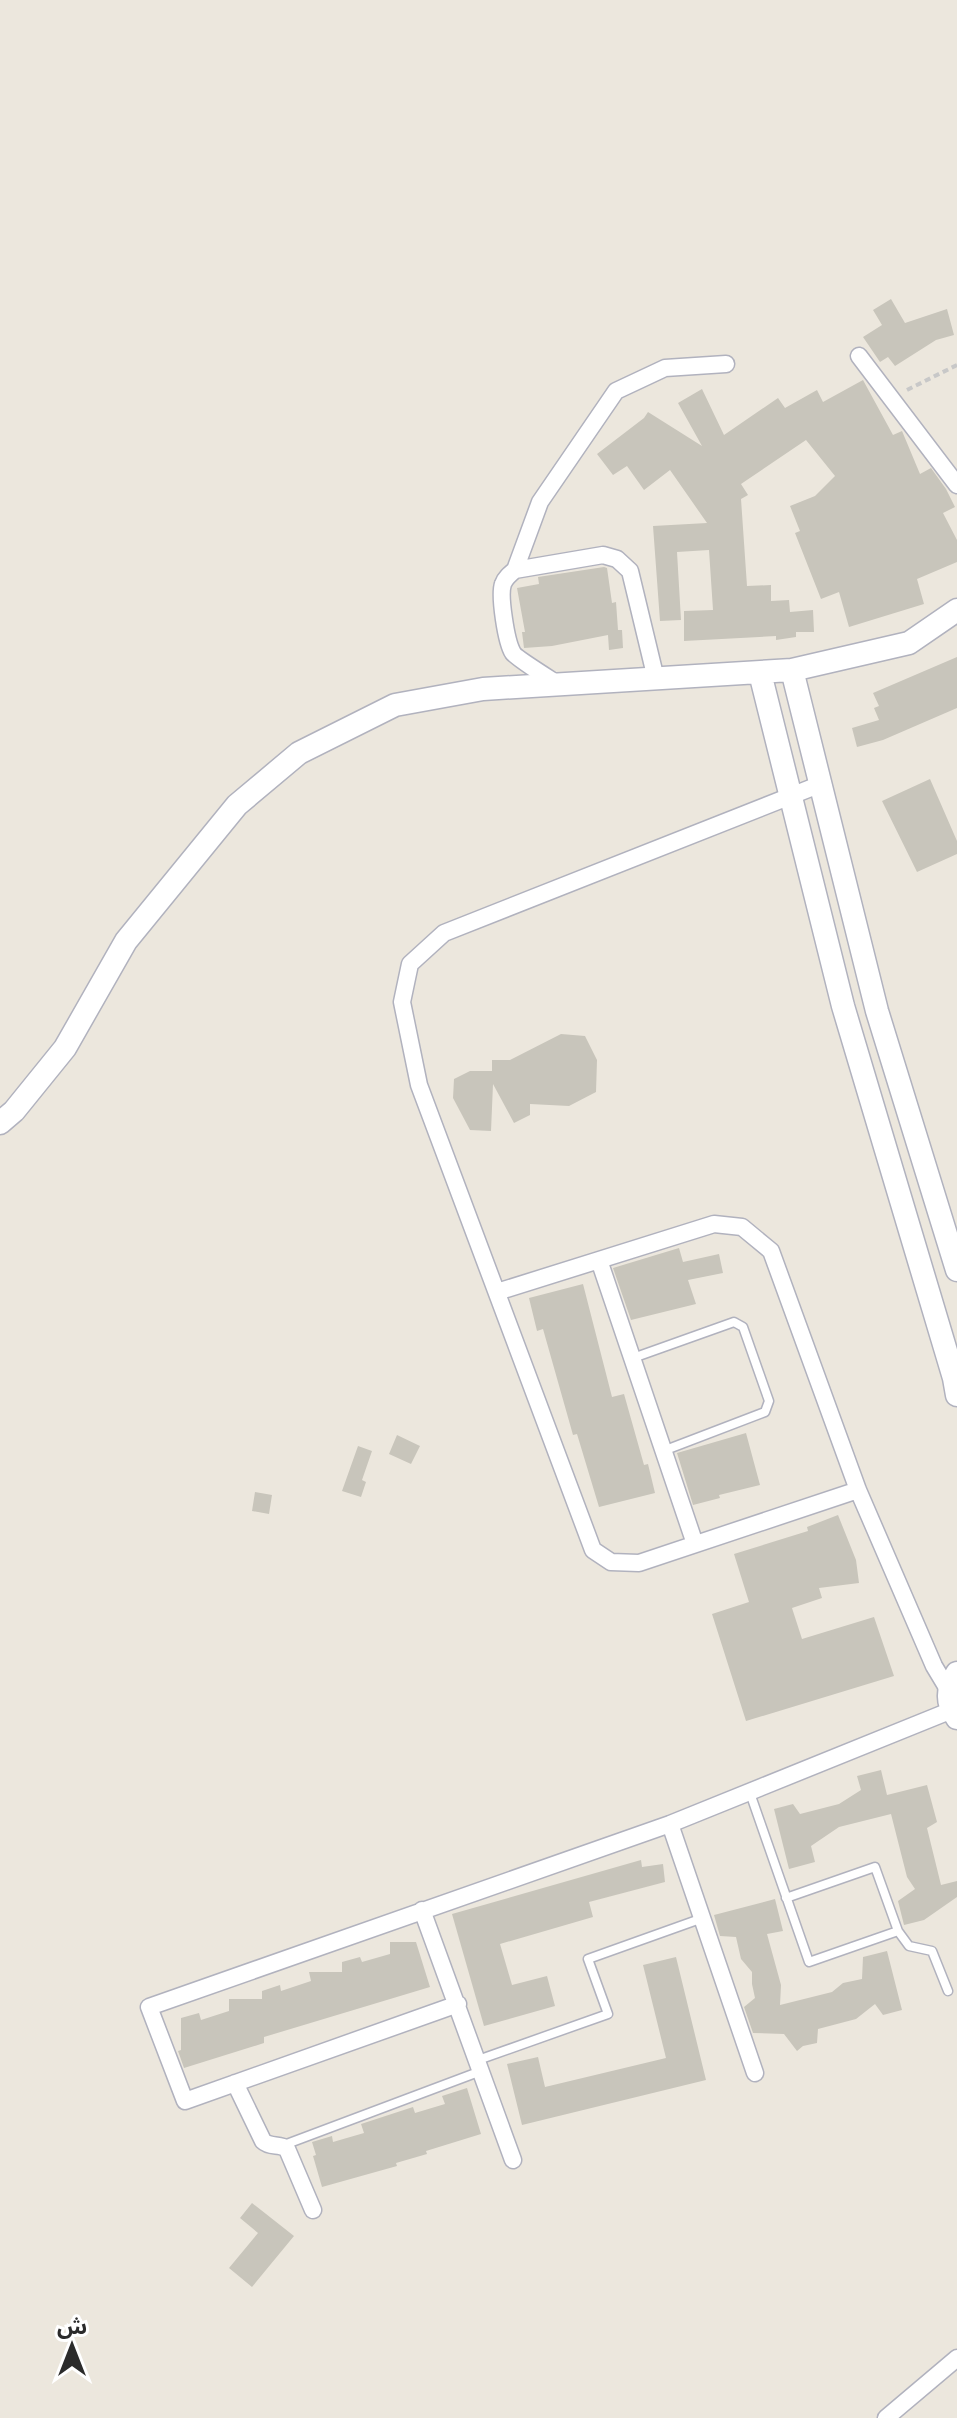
<svg xmlns="http://www.w3.org/2000/svg" width="957" height="2418" viewBox="0 0 957 2418" font-family="'Work Sans','Noto Sans Arabic',sans-serif">
	<style>
		.building { fill: #c8c5bb }
		.lines { fill: none; stroke-linecap: round; stroke-linejoin: round }
		.service-casing { stroke: #b1b2be; stroke-width: 11 }
		.minor-casing { stroke: #b1b2be; stroke-width: 19 }
		.tertiary-casing { stroke: #b1b2be; stroke-width: 25 }
		.path { stroke: #c8c8c8; stroke-width: 4; stroke-dasharray: 6 4; stroke-linecap: butt }
		.service { stroke: #fff; stroke-width: 8 }
		.minor { stroke: #fff; stroke-width: 16 }
		.tertiary { stroke: #fff; stroke-width: 22 }
	</style>
	<rect width="100%" height="100%" fill="#ece7dd"/>
	<path class="building" d="M891 299 905 323 947 309 954 335 936 340 895 366 888 357 880 362 863 337 882 325 873 310Z
		M863 380 893 435 902 431 920 474 931 468 946 489 955 507 943 513 957 540V562L917 579 924 604 849 627 839 592 821 599 795 533 800 531 790 506 815 496 835 476 806 440 741 484 748 495 741 499 747 586 771 585V601L789 600 790 612 813 610 814 632H796V637L776 640V636L684 641V611L713 610 709 550 677 552 681 620 660 621 653 526 707 523 670 470 644 490 627 466 613 475 597 454 644 418 648 412 702 446 678 403 702 389 724 435 778 398 785 408 817 390 823 402Z
		M604 567 607 568 612 603 616 602 618 630H622L623 648 609 650 608 635 552 646 524 648 522 632H525L517 588 539 584 538 577Z
		M957 657V708L883 740 857 747 852 728 879 720 874 708 879 706 873 693Z
		M930 779 957 841V854L917 872 882 801Z
		M561 1034 585 1036 597 1060 596 1092 569 1106 530 1104V1115L514 1123 493 1084 491 1131 470 1130 453 1098 454 1079 470 1071H492V1060H510Z
		M679 1248 683 1262 719 1254 723 1273 688 1280 696 1304 631 1320 613 1268Z
		M583 1284 612 1397 624 1394 644 1465 648 1464 655 1493 599 1507 577 1434 573 1435 543 1329 537 1331 529 1298Z
		M746 1433 760 1485 719 1495 720 1498 693 1505 677 1453Z
		M397 1435 420 1446 411 1464 389 1454Z
		M358 1446 372 1451 362 1480 366 1482 361 1497 342 1491Z
		M255 1492 272 1495 269 1514 252 1511Z
		M838 1515 856 1560 859 1583 819 1588 822 1598 792 1608 802 1639 874 1617 894 1676 746 1721 712 1614 749 1602 734 1554 808 1531 807 1527Z
		M881 1770 887 1795 927 1785 937 1822 927 1828 941 1885 957 1881V1897L924 1920 904 1925 898 1901 915 1889 907 1877 891 1814 839 1827 811 1846 815 1862 789 1869 774 1809 793 1804 800 1814 839 1804 861 1790 857 1776Z
		M641 1860 642 1867 663 1864 665 1882 589 1902 593 1917 500 1944 512 1985 547 1976 555 2006 484 2026 452 1914Z
		M775 1899 783 1931 767 1934 781 1985 780 2005 832 1992 843 1983 862 1979 863 1957 887 1951 902 2010 883 2015 875 2004 856 2019 818 2029 817 2043 803 2046 797 2051 784 2034 753 2033 744 2007 755 1998 752 1984V1972L741 1959 736 1937 720 1936 714 1915Z
		M390 1942H416L430 1987 264 2037V2043L184 2068 178 2051 181 2050V2018L199 2013 201 2020 229 2011V1999H262V1991L280 1985 281 1991 311 1981 309 1972H342V1962L360 1957 362 1962 390 1954Z
		M676 1957 706 2080 522 2125 507 2064 538 2057 545 2087 666 2058 643 1965Z
		M467 2088 481 2134 426 2151 427 2154 396 2163 397 2166 322 2187 313 2156 316 2155 312 2142 332 2136 333 2142 364 2133 361 2124 413 2107 415 2113 445 2104 442 2096Z
		M252 2203 294 2236 252 2287 229 2268 258 2233 240 2218Z"/>
	<g class="lines">
		<g class="service-casing">
			<path id="service" d="M633 1358 734 1322 743 1327 769 1401 765 1412 663 1451
				M750 1793 809 1962 898 1931 875 1867 786 1898
				M898 1931 909 1946 932 1951 948 1991
				M478 2060 608 2014 588 1959 700 1919
				M284 2145 481 2071"/>
		</g>
		<g class="minor-casing">
			<path id="minor" d="M859 356 957 485
				M515 570 540 502 616 391 665 368 726 364
				M559 685C550 679 516 658 513 653 506 642 499 595 503 584 505 578 510 574 515 570L603 555 617 559 630 571 656 679
				M821 784 444 933 410 964 402 1002 419 1085 593 1550 611 1562 639 1563 858 1490
				M599 1260 695 1544
				M497 1292 714 1224 742 1227 771 1251 858 1490 934 1666 949 1691
				M670 1824 755 2073
				M422 1910 513 2160
				M458 2004 185 2101 149 2007 670 1824 952 1710
				M235 2083 263 2141C270 2148 280 2143 287 2149L313 2210
				M886 2418 957 2358"/>
		</g>
		<g class="tertiary-casing">
			<path id="tertiary" d="M792 670 877 1011 957 1270
				M760 673 843 1006 954 1378 957 1395
				M0 1123 14 1111 65 1048 126 941 237 805 299 753 395 705 483 689 792 670 909 643 957 610
				M957 1673C947 1688 946 1703 957 1718"/>
		</g>
		<path class="path" d="M907 390 957 365"/>
		<use href="#service" class="service"/>
		<use href="#minor" class="minor"/>
		<use href="#tertiary" class="tertiary"/>
	</g>
	<g transform="translate(72 2346)" stroke="#ffffff" stroke-width="6" paint-order="stroke">
	<path d="M0-6L14 30L0 20L-14 30Z" fill="#2b2b2b"/>
	<text y="-12" font-size="22" font-weight="bold" text-anchor="middle" fill="#2b2b2b">ش</text>
	</g>
</svg>
